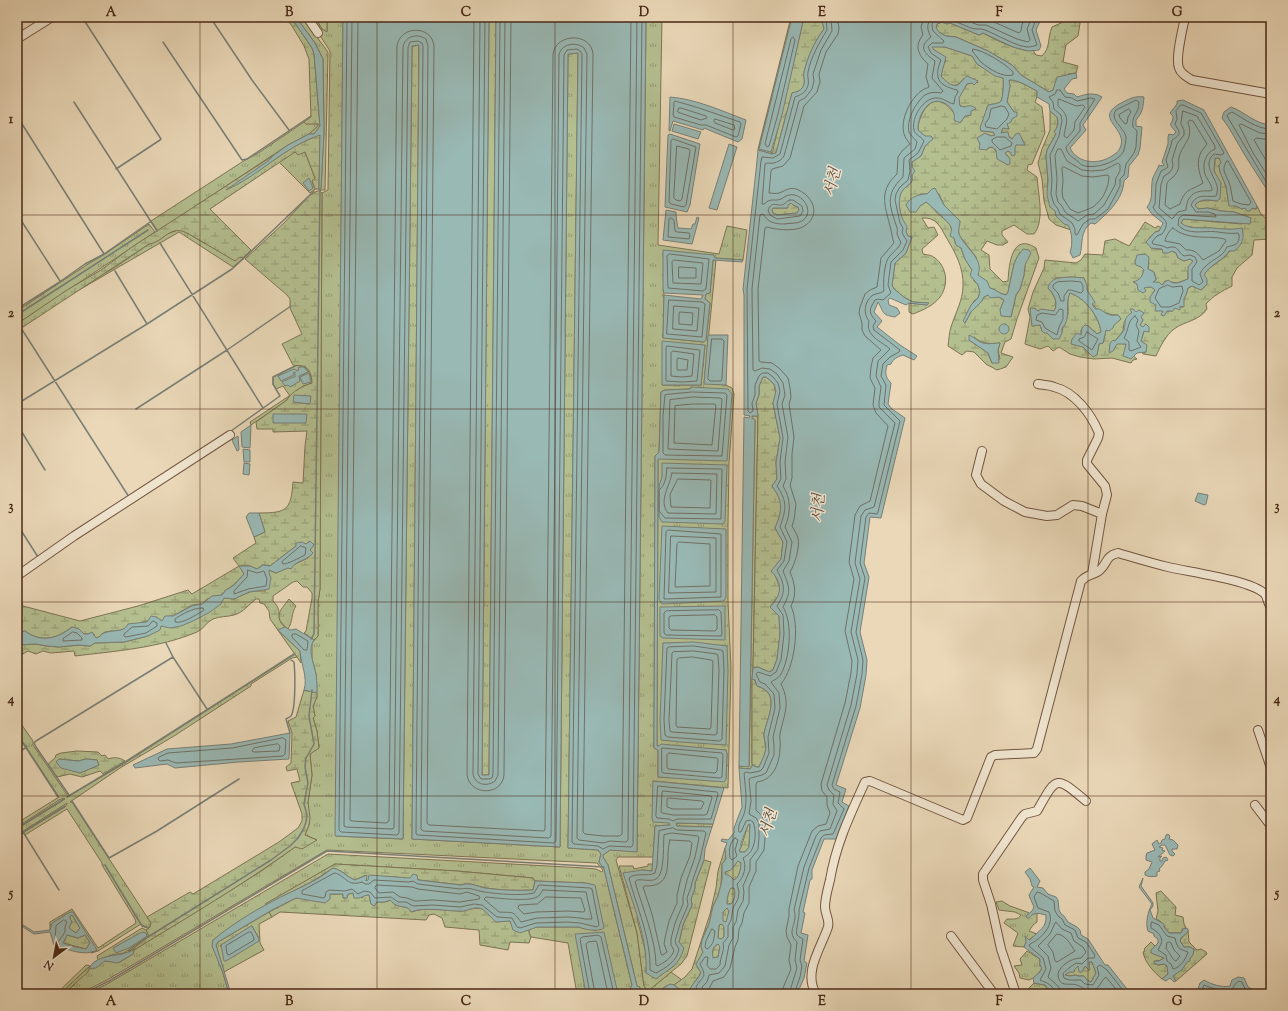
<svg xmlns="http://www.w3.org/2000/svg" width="1288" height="1011" viewBox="0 0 1288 1011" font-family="'Sorts Mill Goudy','Noto Serif KR',serif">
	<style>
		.grass { fill: url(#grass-tufts); stroke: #7e7454; fill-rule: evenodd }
		.wetland { fill: url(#wetland-marsh); stroke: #7e7454; fill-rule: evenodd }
		.water { fill: #99b9b5; stroke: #797f76; fill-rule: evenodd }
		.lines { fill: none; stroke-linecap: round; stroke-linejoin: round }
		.shore { stroke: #717066; stroke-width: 1 }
		.stream { stroke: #797f76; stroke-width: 1.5 }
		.minor-casing { stroke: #71543f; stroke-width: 10 }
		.minor { stroke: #f1e6d1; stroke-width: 8 }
		.grid { fill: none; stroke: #492817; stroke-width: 1; stroke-opacity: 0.55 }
		.labels { text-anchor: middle; stroke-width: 3; stroke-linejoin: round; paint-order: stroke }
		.water-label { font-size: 15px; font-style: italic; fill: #5d4c3e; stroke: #f1e6d1 }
		.neatline { fill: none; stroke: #492817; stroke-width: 1.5 }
		.grid-label { font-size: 13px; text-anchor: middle; font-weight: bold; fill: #492817 }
	</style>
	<defs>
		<pattern id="grass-tufts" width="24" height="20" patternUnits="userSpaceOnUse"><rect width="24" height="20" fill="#b4bf90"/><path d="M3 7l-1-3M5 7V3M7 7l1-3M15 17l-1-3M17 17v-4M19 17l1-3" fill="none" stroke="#949b75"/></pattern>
		<pattern id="wetland-marsh" width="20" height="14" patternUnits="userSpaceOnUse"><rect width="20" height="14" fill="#b4bf90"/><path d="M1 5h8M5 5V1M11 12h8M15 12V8" fill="none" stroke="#949b75"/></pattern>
	</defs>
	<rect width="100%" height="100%" fill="#ead8b8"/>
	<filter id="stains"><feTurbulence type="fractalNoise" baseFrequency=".005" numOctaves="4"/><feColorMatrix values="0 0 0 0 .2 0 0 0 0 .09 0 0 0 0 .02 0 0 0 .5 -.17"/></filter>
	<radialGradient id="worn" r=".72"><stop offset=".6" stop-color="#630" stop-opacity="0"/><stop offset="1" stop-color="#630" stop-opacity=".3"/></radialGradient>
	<path class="grass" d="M296 17H302L328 52 325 190H320L321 188 324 132 323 59 315 43Z
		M308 17H315L322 28 327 31V17H343L336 836 403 839 412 46 419 45 412 839 560 847 568 54 578 53 568 848 598 850 601 854 599 862 604 869 632 985 630 989 636 994H577L568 943 531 937 529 933V928L537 927H579C583 930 591 928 596 931L586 883 535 881 533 878 457 871 335 864 266 904V905L213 940V946L223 973 229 994H87L107 984 328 854 585 868 596 869 602 872 603 870 597 863 327 850 107 980 79 994H65L89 969 105 961 120 962 133 954 134 950 260 872 295 847 317 840 305 835 309 825 308 802 312 775 310 754 319 747 317 731 313 718 315 716 313 706 317 697 316 674 312 659V643L318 636V602L320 589 322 193 328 190 330 51Z
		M489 17H496L489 775H482Z
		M646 17H662L658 245 719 254 727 226 747 230 743 260 715 258 663 289 664 295 663 338 704 342 706 340 710 303 705 299 706 294 710 293 713 260H716L704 383 726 385 732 388 734 394 729 463 728 525V601L731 669 728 788 653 781 670 825 655 826 653 857H618L616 860 637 933 644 986 648 991 671 972 682 980 674 985C664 983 662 992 654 994 650 995 644 994 640 994L641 993 639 990 640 987 637 986 608 865 603 857V855L610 850 637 851ZM705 345 701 385H662ZM691 387 694 388 658 458 657 746 726 750 727 754 726 779 658 777V750L654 748 655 456 659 452 661 392 665 390 690 389Z
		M791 17H792L759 148 771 152 772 154 758 150V149Z
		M304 122 306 124 318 123 319 126 309 134 288 145 158 231 151 221 242 162 260 152Z
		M295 151 305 152 315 178 312 181 315 189 310 193 279 162Z
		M149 224 155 232 17 324V311L85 266 105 254Z
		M178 230H182L204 243 243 258 233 267 179 232 67 297 90 282 114 268 149 244 159 240 167 234Z
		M303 365C309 370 311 375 312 383L303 386 290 396 283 386 276 389 273 384V377L295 366ZM299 367H302L308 372 299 376 300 381 288 385 296 376 295 372 293 373 295 370 298 371Z
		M289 396 287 400 251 425 250 422Z
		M752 416H758L753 668 752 679V763L753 765 750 769 739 768V766H749L755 420 752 418Z
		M289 599 296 606C291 613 293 622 288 629 273 617 279 612 289 599Z
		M295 654 297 657 292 658 251 684V686L174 736 120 768 70 802H72L151 923 150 927 148 928 141 924 98 951 91 953 97 950 50 930V922L72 909 98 948 136 923 135 919 102 865V863L67 809 25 835 24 832 65 807 67 804V803L17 835V829L65 799 64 798 59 800 17 827V823L59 797 17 733V718L33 741V745L68 796 67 797 125 763Z
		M676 823 713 824 712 827 676 826Z
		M1002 901 1010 906 1027 912 1029 913 1026 916 1037 913V922L1033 925 1029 931 1037 934 1026 942 1024 947 1013 946 1018 933 1004 923 1007 919C1013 919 1018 920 1021 915L1015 912 999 910 996 902Z
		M269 912 272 917 259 924 260 943 264 950 224 972 216 945 218 942ZM252 926 259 939 220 946Z
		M142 928 146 930 149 936 124 953 112 955 98 960 97 956Z
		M1027 951 1040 959V965L1042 968C1039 974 1035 978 1029 980L1020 978 1019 973 1014 966 1022 965 1020 959Z
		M86 965 90 966 60 994H56Z
		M1034 983 1044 985 1052 993 1038 991 1026 993 1028 989Z"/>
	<path class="wetland" d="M285 17H291L312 48 314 54 320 126 314 134H309L318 126V124H306L304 122 311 117 309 59 304 46 292 26Z
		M315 17H327V32L322 29Z
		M804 17H821L824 29C815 41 808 57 804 72 803 77 806 81 803 87 800 91 797 92 792 93L776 153 772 154Z
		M1066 17H1081L1078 36 1066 45 1063 62 1078 66 1076 73 1068 74 1053 90 1049 92 1021 75 1012 65 988 51 956 37 946 36 940 33 936 29 937 24 942 22 947 24 950 23 979 35 983 33C994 39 1021 53 1033 50L1036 55 1042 56C1051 47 1047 39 1052 27L1063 22Z
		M937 46 945 47 972 56 977 64 988 71 1003 78C1004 81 1003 98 1001 101 999 104 992 104 988 105 986 109 987 112 986 115 984 121 980 124 981 131L993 132 995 135 991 136 987 134 978 138 980 144 988 148 992 147C999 152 1000 160 1008 165V156L1005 153 1008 151 1010 152 1016 145 1024 142 1020 136 1012 139 1005 133H1001L1003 128 1009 129 1007 124 1012 119 1014 112 1007 102 1010 86 1009 80C1017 79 1029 87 1037 91V97L1035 102 1042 107 1045 133 1032 164 1028 165 1027 170 1037 177C1038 192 1045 221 1034 234H1027L1014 225 1002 231V235L1008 242 1003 245H997L987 241 981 250 989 255 990 269 1003 282 1008 281C1009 264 1012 232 1036 248L1039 258 1017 319 1011 339 1005 342 1001 353 1013 357 1006 367 997 370 986 364 974 352 967 351 962 355 948 346C949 340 949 333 951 327 955 314 963 300 963 286 964 268 955 252 946 237 940 226 936 217 922 218L928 228 934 227 938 235 922 249 923 254C927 255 932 255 935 258 947 267 949 285 940 297 933 306 923 310 913 314L909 312V303L927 305 928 303 913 302 905 298 894 289 892 285 895 263 906 253 912 237 908 236 906 232C903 220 894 200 903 189 906 186 910 185 912 181V162L921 156 925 146 929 142 925 136 918 130C918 123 920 118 923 112 937 89 951 107 960 123L965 116 971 115 965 107 960 106 958 98 967 84 978 82 963 79C956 90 947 85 941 76L943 65 946 61 931 47ZM932 189 939 194 944 205 960 221 958 229 959 235 976 257 978 275 990 288C996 289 999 294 1006 295L1008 292 1014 264 1020 252 1025 265 1024 275 1020 289 1016 295 1011 317 1000 310 1004 300 999 297 988 295 984 297 981 302 971 312 965 323 967 313 974 301 978 298 980 292 978 285 974 281 972 270 965 259 961 248 956 245 950 224 936 212 932 206 926 202 920 206V194H927ZM974 337C982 344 989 344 1000 343L998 350 1000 359 992 363 988 353 969 340Z
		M1050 111 1057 117C1058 123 1058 127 1054 132L1056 134 1047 150 1046 156 1048 180 1047 186 1055 211 1068 225 1071 230 1056 225 1049 219 1044 201 1042 179 1038 163 1042 149 1050 130Z
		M318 135H320L319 189H315L312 181 315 178 305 152 298 155 295 152 210 209 251 250 243 258 240 257 235 261 189 234C169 223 165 242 149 244L17 331V324L67 290 101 270 132 247 274 155 268 161 230 188 293 147Z
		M1215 158H1219L1222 163 1219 165 1220 172 1226 186 1229 205 1236 206 1242 209 1245 208 1256 209 1257 206 1261 214 1271 223V239L1254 240 1252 255 1237 268 1232 277V286C1222 291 1213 296 1206 304L1207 309C1199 321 1185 321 1174 329 1166 335 1160 347 1156 356L1143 354 1142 353 1146 352 1144 343 1141 341 1144 331 1143 327 1139 326 1143 320 1136 312 1126 319 1124 323 1123 331 1115 341 1113 351 1117 343 1126 344 1125 349 1137 359 1133 360 1131 363 1112 358 1094 359 1080 357 1070 354 1059 347 1053 351 1048 346 1040 349 1025 344 1030 317 1028 309 1033 292 1044 268 1045 260 1076 263 1081 260 1085 254 1103 255 1105 241 1115 239 1129 246 1145 222 1155 228 1158 226 1162 228 1159 231 1155 232 1149 238 1151 248 1172 251 1176 253 1178 258 1184 261 1190 259 1193 261 1188 272V279L1177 283 1165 281 1162 285 1152 282 1156 280 1154 272 1148 269 1149 263 1145 254 1141 255V267L1144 270C1142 277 1141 280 1134 282 1136 284 1140 286 1143 287 1148 288 1150 285 1155 290L1153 294 1156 304 1167 311H1172L1175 307H1183L1184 298 1187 292 1188 288 1192 286 1201 290C1208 285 1208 282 1204 275L1207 270 1226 256 1243 232 1242 229 1226 230 1208 228H1197L1185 226 1181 223 1183 219 1242 224 1251 218 1234 212 1221 211 1208 208 1197 209 1195 205C1201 198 1209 200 1217 201L1218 179 1214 171ZM1072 277 1084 278C1090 301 1091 314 1118 315L1121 319 1106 330 1103 343 1099 344 1097 355 1087 353 1083 347 1077 345 1081 335V330L1088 326 1097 334 1101 332C1099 316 1085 298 1070 293 1066 300 1069 307 1068 314 1067 321 1062 326 1062 333L1053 339 1047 333 1042 331 1040 325 1032 326V314L1034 308 1038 311H1054C1059 303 1054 295 1048 288L1056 278Z
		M317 191H320L322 193 320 589 318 602V636L314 640 304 633 306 631 312 598V593L307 587H303L297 581 293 582 273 596V601C285 613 273 617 285 627L279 631 300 651 301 663 294 653 270 619 269 611 264 604 260 603 259 599H256C248 605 244 612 234 615 227 617 220 616 213 619 206 622 204 629 197 632 159 648 116 651 75 656L74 651 51 653 43 651 36 654 28 651 19 656 17 660V645L36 644 47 646 59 647 79 645 90 646 95 643 124 642 148 636 161 626C187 630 205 612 224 598L234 599 249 592 257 591H265L269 570 276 573 308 558 312 552 309 550 314 545 310 541 306 544 296 546 270 566 263 565 257 569 250 566H240L244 574 234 585 226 590 222 595 207 599 202 604 192 605 173 616H169L162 621 156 617C147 622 138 623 128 627 126 628 124 629 122 630 114 632 104 629 99 637L95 638 94 634H83L72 627C56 639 42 643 25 631L17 633V590L23 606 80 621 138 606 188 590 192 594 239 566 233 558 256 543 254 537 265 532 259 513C287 513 291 510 293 482L303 483 305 446 307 431 273 432V429H257L256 422 287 400C292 391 303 386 312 383 312 377 310 368 303 366 300 365 296 366 293 365L282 344 302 334 290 308V299L287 295 245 259 284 223 310 195ZM310 396 309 404 293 402Z
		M791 203 793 205 798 207 799 210 797 213 777 215 773 213 772 210 773 208H787L788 205Z
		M763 377H766L774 384 776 395 773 403 780 438 776 462 777 479 772 486C783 501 783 510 775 528L783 542 781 559 777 564 775 575 780 588 779 595 770 607 779 616 780 634 777 659 773 670 769 672 758 667 753 668 758 416 756 403 759 395V386Z
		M752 679 755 680 757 686C782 693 767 717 764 734 764 738 765 742 766 746 766 754 762 760 759 767H756L752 764Z
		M304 690 317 693V697L313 706 315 716 313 718 317 731 319 748 310 754 312 775 308 802 310 818 309 825 305 835 317 840 302 849 295 847C244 884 188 917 134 950L128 951 134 946 149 936 146 930 150 927 151 923 147 917 190 892 193 894 279 842 298 828 302 821V814L291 783 300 781 297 769 287 771 286 767 291 763 292 733 288 721 296 717Z
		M77 751 98 752 102 756 105 755 108 759C114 757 119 757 125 761L103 774 100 771 82 777 70 774 57 777 48 764 55 758 56 755 61 753ZM59 759 78 761 87 759 97 760 99 765 80 773Z
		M750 823 749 847 745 852H740L739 851C742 846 746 831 748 825Z
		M725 848 726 859 722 864 721 885 718 896 713 906 709 924 702 940 701 947 703 952 697 967 701 972C698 979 693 983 690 989L696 994H674L677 992 679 989 674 985 685 977 692 969 710 914 716 888 718 871Z
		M704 860 711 862 687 956 681 964 648 991 644 986 637 933 619 866H633L634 869 648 866V864H653L652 871 642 870 637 918 647 958 646 973 668 970 674 966 683 925 692 905 691 899 695 888V883Z
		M738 861 741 863C741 869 739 878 734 880L725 874V872L728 871Z
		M335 864 457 871 533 878 535 881 533 890C517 891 500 890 485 888 476 886 470 882 461 885L395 877H382L366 881V875L355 880C347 877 342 870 333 868L313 881 266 905 265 904Z
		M731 888H734C736 894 735 899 731 904H727C727 898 728 892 731 888Z
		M1161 891 1176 907 1175 915 1183 917 1184 924 1186 928 1183 929 1181 933H1169L1160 921 1156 919 1158 911 1156 893Z
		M353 893 362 898 365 895H369L371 904 374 906 377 902H385L390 900C392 902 394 904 396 905 402 908 407 905 412 912 423 906 447 911 461 911 468 910 475 907 483 909 498 914 511 922 524 931L529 928V933L531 937 529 943 510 942 508 950 480 945 479 930 445 927 442 918 434 914 429 915 426 920 280 912 272 917 269 912 296 898 329 894H343V898H347L348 894Z
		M727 907C730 912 728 918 726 922L722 921C723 916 722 910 727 907Z
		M72 915 80 928 76 933 68 928 72 922 70 919V916Z
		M722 924 724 927V937L721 939 718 938 719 925Z
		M1188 930 1189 942 1197 950 1201 949 1206 952 1207 954 1176 981 1173 976 1179 971 1192 956 1190 947H1184L1180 941C1181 936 1187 935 1188 930Z
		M67 935 78 938 85 935 90 943 86 949 63 943Z
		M1151 942 1155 946 1151 950 1164 958 1159 961 1157 960 1154 963 1158 965 1164 964 1168 968V974L1162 979C1154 972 1145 963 1143 952L1145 951 1144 949Z
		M718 944 720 946 718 957 712 958C713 952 712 947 718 944Z
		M1089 962H1092L1096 973 1091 982 1087 981 1084 976H1078L1076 975 1070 976 1065 975 1078 966 1090 965Z
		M90 966 88 972 65 992V994H60Z"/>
	<path class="water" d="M291 17H296L315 43 323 59 324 132 321 188 319 190 320 135C285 146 259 176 226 190L268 161 274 155 288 145 309 134H314L320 126 314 54 312 48Z
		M343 17H489L482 775H489L496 17H646L637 852 610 850 603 855V857L608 865 637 986 640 987 639 990 641 993 636 994 630 989 632 985 604 869 599 862 601 854 598 850 568 848 578 53 568 54 560 847 412 839 419 45 412 46 403 839 335 836Z
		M792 17H804L782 115 771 152 759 149Z
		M821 17H1042L1036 30 1041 46 1039 50 1028 51 1013 47 983 33 979 35 950 23 947 24 942 22 937 24 936 28 940 33 946 36 956 37 988 51 1012 65 1021 75 1049 92 1053 90 1057 77 1076 73 1077 78 1072 79 1064 89 1067 93 1074 94 1077 97C1086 94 1094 92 1102 97L1083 125 1086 130 1070 148C1078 164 1098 165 1112 156 1115 154 1118 152 1119 150 1132 128 1089 119 1123 102 1131 98 1135 96 1144 97 1143 107 1143 112 1136 120V126L1142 127 1140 148 1138 155 1129 166 1128 177 1124 181C1123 199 1108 213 1095 224L1091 223C1080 231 1083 243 1080 255L1073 258 1070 252C1073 245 1072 231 1068 225L1064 224 1056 216 1055 211 1050 207 1047 195 1048 180 1046 156 1047 150 1056 134 1054 132C1058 127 1059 123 1057 117L1050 111 1049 104 1037 97V91C1029 87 1017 79 1009 80L1010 86 1007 102 1014 112H1017V116L1012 119 1011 122 1007 124 1009 129 1003 128 1001 133 1008 132 1009 137 1012 139 1016 134 1019 133 1025 145H1016L1015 148V155L1012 156 1010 152 1008 151 1005 153 1010 159V164L1008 165 997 159 996 150 992 147 988 148 987 150 979 149 980 144 977 138 985 133 991 136 995 135 993 132 981 131 980 128 988 105C992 104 999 104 1001 101 1003 98 1004 81 1003 78L995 76 977 64 972 56 945 47H932L934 50 946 57 941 76C945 81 955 90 960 83 963 80 963 79 967 76L978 81 974 85 972 83 967 84 959 98 960 106 965 107C969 105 972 105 976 109L971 111V115L965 116 960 123 954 120C954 118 955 116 954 114 952 105 939 98 931 103 923 107 917 121 918 130L925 136H931L933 139 925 146 921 156 912 162V167L915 171 912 175V181C910 185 906 186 903 190 896 199 900 218 907 226L906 232 908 236 912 237 906 253 895 263 892 285 894 289 905 298 913 302 929 303 927 305 909 303 906 305 890 298 888 300 889 305 897 308 900 313 895 317C881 315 884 312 878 302L874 312 882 321 877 327 900 345 917 356 914 360 903 355C897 357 893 359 891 364L887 365C885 373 885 377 891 383L888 404 892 409 905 418 881 518 870 517 864 563 869 577 860 632 867 660 866 675 860 708 836 785 846 789 842 802 849 806 836 839H824L812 870V879L810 880 803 912 805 913 801 933 808 935 804 961 807 963 804 978 797 994H696L690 989C693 983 698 979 701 973L696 964 703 952 701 947 702 940 709 924 713 906 718 896 722 880V864L726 859 725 848 727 843 721 841 722 839 728 840 734 833V828L742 807 739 768 750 769 753 765 756 767H759C762 760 766 753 766 746 765 742 764 738 764 734 767 717 782 693 757 686L755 680 752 679 753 668 758 667 769 672 773 670 777 659 780 634 779 616 770 607C782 595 783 583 771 571L781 559 783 542 775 528C783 510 783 501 772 486L777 479 776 463 780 438 773 403 776 391 774 384 766 377H763L759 386V395L756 403 758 416H752V418L755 420 749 767 739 766 744 417 749 418 750 416 744 415V295L743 289 757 161 758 150 772 154 776 153 792 93C797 92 800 91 803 87 806 81 803 77 804 72 808 56 814 42 824 29ZM791 203 793 205 798 207 799 210 797 213 777 215 773 213 772 210 773 208H788V205ZM750 824 749 847 745 852H740L739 851 741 847V843L748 825ZM738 861 741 863C741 869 739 878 734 880L730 876 725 874V872L731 870ZM731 888H734C736 894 735 900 731 904H727C727 898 728 893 731 888ZM727 908 729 911 726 922 723 921V912ZM722 924 724 927V937L721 939 718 938 719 925ZM718 944 720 947 718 957 713 958C712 952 712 947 718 944Z
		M670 97C696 99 722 111 746 120L742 139 738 142 704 128 703 130 673 121 670 131H669Z
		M1183 100 1204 110 1257 206 1256 209 1252 208 1250 211H1247L1245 208 1242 209 1236 206H1229L1226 186 1220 172 1219 165 1221 163 1219 158H1215L1214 171 1221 183 1220 199 1217 201C1209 200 1201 198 1195 205L1198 209 1208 208 1221 211 1234 212 1251 218 1250 224 1183 219 1181 223C1190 230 1202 227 1213 228 1223 229 1232 230 1242 228 1245 239 1242 245 1234 251H1229C1223 261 1210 264 1204 275L1207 279V284L1201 290 1192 286 1188 288 1186 295 1184 298V307L1180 306V310L1175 308 1173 311H1167L1164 316 1161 315 1163 311H1155L1156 305 1150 302V297L1155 290C1152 286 1149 287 1144 288L1146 291 1143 293 1138 290 1137 284 1133 282C1140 280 1142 277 1144 270L1141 267 1136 265 1135 262 1137 255 1145 254 1149 257 1148 269 1154 272 1156 280 1153 282H1159L1162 285 1168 280C1175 286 1180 282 1188 279V267L1193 261 1190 259 1184 261 1178 258 1176 253 1172 251 1168 253H1163L1162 249 1151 248 1146 242 1155 232 1159 231 1163 223 1152 214 1147 207C1153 200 1151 191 1152 183 1152 176 1157 171 1159 165L1163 166 1164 165 1162 162 1168 144V137L1169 134 1173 135 1176 132C1166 121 1173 126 1173 116L1170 113 1177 104V101Z
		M1231 107C1245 112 1255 124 1271 125V196L1246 157 1229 128 1222 118 1224 112Z
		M674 124 701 132 698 139 672 131Z
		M670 134 700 144 690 205 687 212 665 207 668 135Z
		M729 144 737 147 717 210 709 208Z
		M309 178 313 188 309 191 303 183Z
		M935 188 944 205 960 221C960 227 957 231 960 236 967 250 984 259 978 275L987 281 990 288C996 289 999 294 1006 295L1008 292 1014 264 1017 257 1023 249 1029 250 1031 253 1025 265 1024 275 1020 289 1016 295 1011 317 1001 316 1000 310 1004 300 999 297 990 298 988 295 984 297 981 302 971 312 965 323 963 321 971 305 978 298 980 292 978 285 970 275 972 270 965 259 961 248 956 245 954 238 950 236C951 233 952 230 951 227 949 222 930 205 926 202L920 206 916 212H910L906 205C910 197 919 194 927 194L932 189Z
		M666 210 676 212C676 217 677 223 678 228L691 229 693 224H695L697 217 699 218 692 244 663 240Z
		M663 250 714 255 715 258 743 260 742 262 713 260 710 293 706 294 705 299 710 303 706 340 704 342 663 338 664 295 701 299 703 295 664 293 663 289Z
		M1072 277 1084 278 1087 286V290L1095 302 1092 304 1095 309C1102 308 1102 312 1108 314 1111 316 1115 315 1118 315L1121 319 1114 325 1113 328 1109 331 1106 330 1103 343 1099 344 1097 355 1093 357 1083 347 1071 344 1072 339 1077 333 1081 335 1082 328 1085 325 1088 326 1097 334 1101 332C1099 316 1085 298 1070 293 1064 304 1072 319 1062 328V333L1059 339H1053L1047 333H1044L1042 331 1040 325 1032 326 1030 308H1034L1038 311 1041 309 1054 311C1059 303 1054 294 1048 288 1051 276 1062 278 1072 277Z
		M1130 309H1133L1136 312 1139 310 1144 313 1141 317 1143 320 1140 325 1143 327 1146 324 1149 327V332L1144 331 1141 341 1147 345 1146 352 1137 353 1131 359 1123 356 1126 344H1117L1113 351 1109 353 1110 343 1113 340 1115 341C1118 337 1122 334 1124 330 1126 323 1123 317 1132 313Z
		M999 329a5 5 0 1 1 10 0a5 5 0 1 1-10 0Z
		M708 335H728L726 385 704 384Z
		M969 335C974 337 976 340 980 342 986 345 994 343 1000 343L998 350 999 363H992L988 353 969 340Z
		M662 341 705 345 701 385H662Z
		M299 367H304L308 372 299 376 300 381 290 387 288 385 285 386 282 382 293 377H295V372L293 373 294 375 281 381 278 376 294 369 298 371Z
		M309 373 311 382 303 384 300 377Z
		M691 387 728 389 732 394 727 461 658 459 657 746H659L661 744 726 750 727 754 726 779 724 782 658 777V750L654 748 655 456 659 452 661 392 665 390 690 389Z
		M294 395 311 396 310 404 293 402Z
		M273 414H307L306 423H273Z
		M251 425 250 448 242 447 241 432Z
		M238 436 239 450 237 451 232 440Z
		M243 449 250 450V462H244Z
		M244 463 250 464 249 475 243 474Z
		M662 463 727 465 725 521 723 524 662 522 659 517V486L662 477Z
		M1198 493 1208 495 1206 504 1204 505 1195 501Z
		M249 513H259L265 532 254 537 246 517Z
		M662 526 726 529V597L724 601 662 604 659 599Z
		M310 541 314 545 310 550 313 553C305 562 296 560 291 569L288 568 276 573 269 570V573L271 578 269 589 249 592 234 599 224 598 221 604 210 612 193 621 181 626 170 628 161 626 160 630 148 636 124 642 95 643 90 646 79 645 59 647 47 646 36 644 17 645V633L25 631C41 643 57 639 72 627L79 629 84 634H88L92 632 96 638 99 637C106 627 124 635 128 624L147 622 151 616 156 617 162 621 165 616H173L192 606 202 604 212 596 222 595 226 590 234 585 244 574 239 566H250L257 569 263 565 270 566 296 546V543L302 542 306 544Z
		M725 606V640L663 638 660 636V607Z
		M285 627 290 630 296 629 314 640C307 649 314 664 316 674 317 680 317 686 317 693L304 690C308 677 301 665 300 651L278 630Z
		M694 642 727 646 728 670 726 745 680 742 661 740 660 720 663 643Z
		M290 733 289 759 239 762 175 768 167 764 135 768 133 765 167 749 231 744Z
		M59 759 78 761 86 759 97 760 99 765 80 773 61 768 56 762Z
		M653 781 724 788 713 824 676 823 677 826 712 827 705 849 704 860 695 883V888L691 899 692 905 683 925 679 942 684 948C679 966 670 968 656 979L646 973C648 939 633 904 623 873L642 870 652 871 655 826 670 825 669 823 653 822 652 818Z
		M1168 834 1170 836 1169 839 1173 840 1178 845 1177 849H1172V851L1175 854 1173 856 1170 855 1165 845H1162L1159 847 1163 848 1162 850 1165 851 1158 857 1162 856 1160 858V861H1162L1163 858 1166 857 1168 860 1165 861C1163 864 1162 867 1159 869L1160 871 1157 872V876C1152 877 1149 877 1145 875V872L1149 869 1152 862 1146 860V856L1147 853 1155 850 1152 844 1157 840 1159 844 1161 843 1162 840 1165 839 1166 835Z
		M333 868C342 870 347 877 355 880L367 875 366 881 368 880 369 875 410 878 413 874 417 875 418 880 461 885C470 882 476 886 485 888 500 890 517 891 533 890L535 881 586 883 595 885 604 928C599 932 585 930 579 927H537L520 933 513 930 510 921 496 922C491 918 487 912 482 909 476 906 469 910 464 911 449 912 424 906 411 912 408 905 402 908 396 905 394 904 392 902 390 900L385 902H377L374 906 371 904 369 895C363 895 362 899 354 898L353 893 348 894 347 898H343V894H330V899L325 903 296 898 272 910 218 942 216 945 231 994H229L223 973 212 946 213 940C231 925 252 912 273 901 293 890 315 883 333 868Z
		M1030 868 1040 881 1037 887 1043 888 1048 894 1056 897 1058 900 1059 910 1061 914 1064 916 1068 922 1077 927 1080 930 1081 935 1088 939 1103 962 1105 965H1108L1131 994H1052L1045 985 1034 983 1033 978 1040 972 1042 968 1040 965V959L1024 947 1026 942 1025 936 1029 940 1031 939C1039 930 1047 928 1046 915 1041 914 1036 912 1032 915 1027 919 1032 918 1027 918L1026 916 1032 911 1034 907 1030 898 1029 895 1034 887 1032 886 1030 879 1025 872ZM1089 962H1092L1096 973 1091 982 1087 980 1084 976H1078L1076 975 1070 976 1065 975 1070 972H1074L1075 969 1078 966 1079 972H1082L1085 966 1089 970H1090Z
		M1143 878 1141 886 1153 903V906L1150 910 1153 918 1164 924V927L1169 933H1181L1183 929 1187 928 1188 930V932L1181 938 1180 941 1184 947H1190L1194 949 1193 955 1190 958V961L1187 962 1182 970 1173 976 1176 981 1174 982 1170 978 1166 981 1162 979 1168 974 1167 966 1164 964 1158 965 1154 963V961H1159L1164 958 1151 953V950L1158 943V939L1154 936V934L1148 931C1145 924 1148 911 1152 904L1139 887Z
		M70 912H73L97 950C84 957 67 949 54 945L50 932 34 934 17 923V921L34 932 50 930 52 923ZM72 915 80 928 76 933 69 928 72 921 70 919V916ZM67 935 78 938 85 935 90 943 86 949 71 946 63 943Z
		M251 926H252L259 939V941L226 961H224L221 945Z
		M142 932 146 933 147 936 129 948 116 953 113 948Z
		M604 932 618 994H586L575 934Z
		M134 950 133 954 118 963 105 961 96 968 89 969C93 957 111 956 122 954 126 953 130 951 134 950Z
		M1238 977 1244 978 1248 987 1256 991 1257 994H1193L1197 992 1200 983 1204 980C1210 984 1223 988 1230 986L1232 980Z
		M670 984 674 985 679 989C674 997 662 994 654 994Z"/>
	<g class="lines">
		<path class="shore" d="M347 17 339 830 341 832 397 835 399 833 408 47 410 42 418 41 422 43 423 46 416 834 418 835 554 843 556 841 564 55 567 50 577 49 580 51 582 54 572 842 574 844 598 846 603 849 609 846 631 847 633 845 642 17
			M352 17 344 826 346 827 392 829 394 828 403 47C405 36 417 33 426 39L428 46 421 829 423 831 549 838 551 836 559 55C561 44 576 41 584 48L587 54 577 838 579 840 603 843 610 841 626 842 628 840 637 17
			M358 17 350 820 352 821 386 823 389 821 397 46C400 25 432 25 434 46L427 823 429 825 543 831 545 830 553 54C556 33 591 32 593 54L583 832 585 834 603 836H620L622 834 631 17
			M474 17 467 775C470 796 502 796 504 775L511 17
			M480 17 473 774C475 785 487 787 495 781L498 775 505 17
			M485 17 478 774 481 779H489L492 778 493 774 500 17
			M959 17 978 25H986L1017 39 1028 42 1030 40 1027 29 1032 17
			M973 17 987 19 1019 33 1021 31 1022 25 1025 17
			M793 37 795 40 778 114 769 146 767 147 765 144 791 39Z
			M973 49C983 50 1006 64 1013 72V75C1003 78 989 69 981 62 978 59 976 55 973 52Z
			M1057 90H1060L1065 97 1072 98 1077 101 1091 98 1095 99 1080 123V131L1066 147C1067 153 1070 156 1075 159 1078 161 1080 164 1082 165 1094 170 1120 162 1124 150 1125 146 1126 141 1126 137 1124 127 1109 120 1116 110L1136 100 1139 102C1139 115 1131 114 1133 127L1137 131 1136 147 1134 153 1126 164 1124 175 1120 179V186L1115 196 1108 209 1103 213 1095 219H1090L1083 224 1077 235 1075 234V229L1072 223 1060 214 1058 209 1054 204 1051 194 1052 180 1050 155 1059 136 1062 121 1061 115 1054 109 1053 102 1049 97 1055 94Z
			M1059 99 1076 106 1083 105 1085 107 1075 122 1074 130 1067 138 1064 136C1066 122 1071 117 1058 106V101Z
			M675 101 696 107 740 122 741 124 738 136 736 137 706 125H701L674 117 673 115 674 103Z
			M1181 105H1183L1201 113 1224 153 1222 155 1214 154C1202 164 1215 177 1217 186 1218 189 1217 193 1216 196 1207 198 1197 192 1191 205L1196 212H1208L1215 214 1216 217 1183 215 1179 218 1178 225C1188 236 1205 230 1218 232 1225 233 1231 234 1238 233L1239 235C1240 245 1234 245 1227 247 1225 250 1224 253 1221 255 1213 261 1204 265 1200 274L1203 282 1199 285 1192 281V269L1197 262 1195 257 1190 255 1184 256C1177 252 1179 244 1167 248L1163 246 1153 244 1152 242 1157 236 1162 234C1174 218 1158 219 1153 207L1155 204 1156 184 1161 171 1165 169 1168 167 1166 160 1171 145 1172 140C1182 134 1180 133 1175 124L1177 119 1176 111Z
			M1002 106 1005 107 1009 114 1007 119 997 129 986 127 985 124 989 118 991 109Z
			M679 108H681L706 116 707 118 701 120 680 113 678 112Z
			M1129 109 1131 112 1128 117 1127 123 1125 124 1120 118 1119 115Z
			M1183 111 1197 116 1215 146V149C1205 153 1202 165 1205 174 1207 180 1212 184 1212 190L1210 191C1196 190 1187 194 1186 210L1178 212 1172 219 1159 208 1161 184 1164 176 1169 173 1172 169 1173 165 1172 160 1177 144 1184 135V130L1181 124Z
			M715 119 734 125 735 129 733 130 715 123 714 121Z
			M1190 120 1193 121 1207 144C1205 147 1203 149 1201 152 1196 162 1199 173 1203 183 1191 191 1185 188 1180 204L1170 209 1165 205 1167 183C1169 179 1175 177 1177 172 1180 167 1178 162 1179 157 1183 143 1194 139 1188 123Z
			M1271 129C1256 129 1245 119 1232 112L1228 114 1227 116 1271 190
			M1271 134 1260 133 1241 124 1239 125 1253 153 1271 181
			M997 137H1005L1012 143 1011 146 1000 150 992 142V140Z
			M673 139 696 147 686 205 684 207 671 204 669 202 671 141Z
			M1271 140 1256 138 1254 140 1271 169
			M677 146 689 149 690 151 682 199 680 201 676 200 674 198Z
			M1058 149H1061L1067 161 1082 170 1092 171 1104 170 1118 163 1120 165V171L1116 178 1115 185 1104 205 1094 214 1087 215 1078 221 1065 212 1062 206 1058 202 1056 194 1057 179 1055 156Z
			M1228 161 1251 202 1249 205 1241 204 1233 201 1230 185 1224 171V167L1226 162Z
			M1064 167 1082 176 1093 177 1107 175 1109 176C1109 187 1103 200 1093 207 1089 209 1083 211 1078 213L1070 209 1063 198 1062 192 1063 181 1062 168Z
			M790 200H793L802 206 803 211 800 216 777 219 770 215 768 210C773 199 777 208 784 204 786 203 787 201 790 200Z
			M671 218 674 220 675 231 677 232 689 233 690 235 689 239 668 237 669 219Z
			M1173 228C1188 241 1208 235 1225 239L1226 241 1219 251 1203 260C1198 254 1195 249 1186 250L1180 244 1165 241C1165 238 1170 229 1173 228Z
			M670 254 709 259 706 289 703 291 668 288 667 256Z
			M674 260 703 263 701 284 673 283 672 262Z
			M679 267 696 268V278H679Z
			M1072 281 1081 282 1083 286V291L1081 293 1071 290H1068L1064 296V301H1061L1058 293 1053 288V285L1057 282Z
			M1168 285 1172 287 1182 286 1183 291 1179 303 1170 307H1161L1155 298 1159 289Z
			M669 300 702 302 705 304 702 337 667 334Z
			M674 306 699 308 697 331 673 329Z
			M1060 309 1063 310V319L1059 327 1057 335 1045 328 1042 322 1036 320 1037 315 1042 313 1055 315Z
			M680 312 693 313 692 325 679 324V314Z
			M1135 316 1138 320 1136 325 1139 331 1137 341 1141 347 1131 351 1129 350V342L1124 338C1129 330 1127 321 1135 316Z
			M1087 332 1098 339 1092 350 1079 341V339L1084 337Z
			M712 339H722L724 341 722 379 721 381H710L708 379Z
			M667 346 700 350 697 381 682 382 666 381V348Z
			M673 351 694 354 692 376 682 377 671 376V353Z
			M678 358 688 360 687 370H677V360Z
			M692 392 725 393 727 395 722 456 665 455 663 453V416L665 395Z
			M693 397 720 398 722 399 718 451 668 449 670 400Z
			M693 404H714L716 405 712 445 674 443 675 406Z
			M667 468 722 469 721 519 665 518 659 511V490C666 484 666 477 667 468Z
			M672 473 717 474 716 514 668 513C658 501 670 486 672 473Z
			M678 479 711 480 710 508 671 507 670 495Z
			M668 530 721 534V597L664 599 666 532Z
			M671 536 716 538V592L669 593Z
			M679 542 710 544V586L675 587 677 544Z
			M301 546 306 548 305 555C299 558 288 564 283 564L282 562Z
			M248 570 257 573 264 571 267 579 266 586 248 589 234 594V591L247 577Z
			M202 608 204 609 203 611C195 615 183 624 175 622V619C182 614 193 608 202 608Z
			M719 610 721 612 722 634 721 636 666 635 664 633V613L666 611Z
			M715 615 717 617V629L715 631 671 630 669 628V617L671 616Z
			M153 621 157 623V626L146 633 126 637 124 636V634L132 627 148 626Z
			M73 632 77 633 82 638V640L63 641V639Z
			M294 634H296L308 641 307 650H304L292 637V635Z
			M694 646 721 650 723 651 724 670 722 739 720 741 668 737 665 735 664 720 667 648 669 647Z
			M694 651 717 654 718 656 719 670 717 734 715 735 672 732 670 731 669 720 672 653 673 652Z
			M693 657 711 660 713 661 711 727 710 729 677 727 676 725 677 659 679 658Z
			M283 738 286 740 285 754 283 756 176 763 168 760 160 761 158 759 159 757 168 753 232 748Z
			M278 744 280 746 279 751 254 752 252 751 254 748Z
			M662 748 722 753 723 755 722 777 720 778 663 773 662 772Z
			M669 753 717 758 718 760 717 771 715 773 668 769 667 767V755Z
			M658 786 717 792 718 794 711 819H677L673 821 669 819 657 818 656 816Z
			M663 791 711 796 712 798 707 814 705 815H673L662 813 661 812 662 793Z
			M669 798 702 801 704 803 701 809H673L667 807V799Z
			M673 828 677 830 704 831 706 833 700 859 692 882 691 887 687 898 688 905 680 924 675 941 676 944 679 949C677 961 666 968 656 973L650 970C651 938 637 908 629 878 636 872 647 877 655 873L657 865 659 831Z
			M672 833 698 836 699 838 695 857 687 880 683 897V904L675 923 671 939V945L674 950C672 958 664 963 657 966L656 965C656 940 642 906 635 882L637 880C642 879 651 882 656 879 665 874 663 845 664 835Z
			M735 838 738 840 735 850 737 856 732 860 730 858C729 851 729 843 735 838Z
			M670 840 690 841 692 843 690 856 681 878 677 895V903L669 921 665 938 664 944 667 952 663 955 661 954 652 914 643 887 645 886C676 887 664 859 670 840Z
			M335 873C346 876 347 887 362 882L365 884H369L374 880 409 882 413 881 418 884 460 889C470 887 474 890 484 892 498 894 521 896 534 893L539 885 590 888 592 889 599 925 597 927 580 923 567 922 536 923 520 928 517 927 512 918 497 917 482 905 474 904 460 907 433 905 413 906 406 902H398L391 897 375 898 370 892 364 891 358 894 352 889 345 891 329 890 326 892 325 897 324 898 302 894V891Z
			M377 885 412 887 418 889 460 894 467 892 479 896 480 898 479 899 460 902 433 900 415 901 407 898 400 897 393 892 379 893 375 888Z
			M543 890 586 892 592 919H585L580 918 568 917 537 918 521 922C512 910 514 913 499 912L484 899 486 897C497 898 528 902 537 897 540 896 541 892 543 890Z
			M546 897 581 898 585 911 583 912 568 911 536 912 524 914 518 908 519 905 537 904Z
			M64 920 67 922 65 927V932L59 941 57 942 55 939 56 926Z
			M1152 922 1159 925 1167 936 1175 938C1177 948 1179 949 1188 952 1186 959 1180 968 1173 969L1171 964 1167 961 1166 955 1158 950C1159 948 1160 946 1161 944 1164 937 1157 931 1151 928V924Z
			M712 929 715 931C714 938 714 945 707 949L705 947 706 941Z
			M249 932H251L254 938V940L229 955 227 954 226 946Z
			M1057 934C1066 935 1070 944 1075 951L1057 962 1055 961 1053 952 1048 945Z
			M1169 942 1171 943 1174 950 1180 956 1176 961C1172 960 1170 952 1166 949L1167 943Z
			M590 994 580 939 582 937 598 935 601 937 614 994
			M595 994 586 944 588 942 596 941 597 943 608 994
			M698 994 696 987C702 976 708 978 700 964L705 957H708L707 965 710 969H716L720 965C720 957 725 951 723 943L728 937V926L731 920 733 908 738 899 739 892 737 884C744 878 747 866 743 858 746 856 751 853 752 849 756 842 756 829 753 822L750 820 746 821 741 832H739C737 825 742 820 744 814 748 801 745 786 744 773L746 772 750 773 760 771 763 768 769 753 768 737 775 708 774 694 765 684 760 682 756 674 758 672 770 676 776 672 781 660 784 634 783 615 777 606C786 592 785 585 777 570L784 561 787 542 780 527C786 509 788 503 777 486L781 479 780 462 783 438 777 404 780 391 778 383 773 377 768 373H762L759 376 755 385V395L752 403 753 411 750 413 748 411 747 289 761 161 762 157 773 158 780 154 795 97C800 95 805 93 807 88 810 82 807 78 808 72 811 57 819 43 827 30L826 17
			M703 994 702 987 707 982 709 975 719 973 725 966 729 945 733 938V927L736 922 738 910 743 901 744 892 743 886 750 870V860L758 849 759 838V823L756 818 749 814 751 801 749 779 751 778 762 775 766 773 774 755V745L773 737 780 708 779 693 771 682C774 680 779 678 781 674 790 658 793 623 783 607 792 590 789 587 783 571L789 561 792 542 785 527C791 512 791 499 783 486L786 479 785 462 788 437 782 404 785 395 783 383 777 374 770 369 762 368 755 371 753 370 752 289 760 215 763 214C768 222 774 224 784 224 789 223 797 224 802 221 816 212 802 192 789 195 786 195 784 198 781 199 774 202 772 197 764 204H762L765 164 767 163C774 164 780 162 784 156L799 101 805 98 812 89 814 81 813 74 821 50 832 31 831 17
			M709 994V989L713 981 724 977 730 968 735 947 738 940 739 929 742 923 744 913 749 903V887L756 871V862L764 850 765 838V822L762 816 756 810V784L757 782C774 780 780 762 780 747 781 743 779 739 780 734 784 714 791 704 781 684 795 667 800 626 791 606 797 594 795 584 790 572 795 564 800 547 798 538 797 534 794 530 792 526L794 520 796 504 790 485 792 478V454L794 437 789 404 791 397 790 388 788 378 780 369 772 363 761 362 759 361 758 289 765 228 767 227C777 230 798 232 806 225 822 213 811 194 796 189 789 187 785 191 779 193 776 194 772 193 769 193L771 171 772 169 783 166 790 158 804 106 817 92 820 82 819 74 826 52 838 34 839 28 837 17
			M783 994V988L791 969 789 960 791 945 787 937 786 931 789 916V909L798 866 812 831 818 826 826 824 830 813 827 805V797L822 791 821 784 845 703 851 673 852 661 845 631 854 579 849 562 855 515 860 506 870 501 888 426 876 413 873 405 875 388 870 378 871 367 873 358 881 350 865 336 862 330V323L859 313 860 307 865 294 870 290 877 287 881 258 894 243C892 238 892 234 891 230 886 208 877 192 897 174L898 157 902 151 910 144C908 141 905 138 904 134 900 119 910 100 921 91 924 89 927 88 929 87L926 77 928 64C918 55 914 46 923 35L921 27 924 17
			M789 994 797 968 795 960 797 942C787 932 795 928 795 916 795 914 795 912 794 910L804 867 816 836 820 831 830 829 837 811 833 804 834 795 829 790 827 785 851 705 857 674 858 660 851 632 860 579 855 563 861 516 865 510 874 507 895 423 879 407V402L881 387 876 376 878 361 890 349C881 341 865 336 869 321 863 314 864 301 873 295 877 293 880 294 884 291 883 283 884 263 889 257 893 252 898 249 901 243 900 240 898 237 897 234 897 231 898 230 897 228 890 206 884 195 903 177L904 158 915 149 917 142C915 139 911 136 909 132 906 120 916 102 925 95 930 92 936 92 941 93L943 91 932 78 935 61C924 53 918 47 931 37 927 30 926 24 932 17
			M794 994 800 977 802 966 800 960 803 939C801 938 799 937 797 935 795 931 800 916 799 910L809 868 821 838 824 835 833 834 844 809 838 803 840 792 834 789 832 785 856 706 862 674 863 660 856 632 865 578 860 563 866 517 869 513 877 514 878 512 900 421 884 405 886 385 881 376 883 364 890 357 899 352 900 350 874 330 873 326 876 321C868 312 869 310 875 300L878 299 883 300 891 293 888 285 891 262 903 250 907 241 902 233 903 228 900 223 895 200 896 194 900 187 908 180 910 171 909 160 918 153 924 141C922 137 915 135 914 130 911 117 924 97 937 98 944 98 948 103 954 104L955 97 958 92 957 90C937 85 934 77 941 60L931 53 928 47 932 43H943L944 41 933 31C926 6 963 25 971 28 976 30 982 28 985 30 996 34 1017 47 1028 47 1031 47 1034 46 1037 45L1032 30 1037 17
			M1055 994C1054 985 1047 983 1040 980L1046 969 1043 958 1029 946 1030 944C1041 939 1055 925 1049 912L1038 908 1034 897 1037 892C1040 892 1050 899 1054 901L1055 911 1058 916 1062 919 1065 925 1075 930 1078 938 1086 942 1095 955 1094 958H1088L1082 964 1076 963C1072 966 1064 971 1063 974L1064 978 1069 980H1081L1085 984 1093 985 1099 975 1097 967 1100 965 1107 970 1126 994
			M1060 994 1059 987 1048 977 1051 968 1048 956 1038 946 1050 934 1055 923 1056 922 1062 929 1071 933 1074 941 1083 947 1086 952 1081 958C1072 958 1060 965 1058 974 1059 990 1071 981 1079 986 1084 988 1087 992 1094 990 1100 988 1101 980 1106 977L1120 994
			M1200 994 1204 985C1210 988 1227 993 1233 988 1235 985 1235 983 1239 981L1242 982 1245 989 1253 994"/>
		<path class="stream" d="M82 17 161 139 160 140 116 169
			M210 17 252 80 289 130
			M163 42 242 160 247 159 311 116
			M74 102 157 231
			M17 116 104 254
			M17 214 60 281
			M160 243 263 408
			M115 271 147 324
			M17 309 58 283 85 264 104 254 150 222
			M17 315 148 230
			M21 328 129 497
			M17 404 147 324 232 269 243 259 314 191
			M136 409 227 350 291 306
			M17 424 45 470
			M231 431 280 396 273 384V377L295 366
			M17 524 38 557
			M311 639 314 634 320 190
			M166 643 173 657 207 709
			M290 733 286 719C288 718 290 717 291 716 296 709 295 671 294 662L291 660
			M17 734 58 797
			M17 753 27 747
			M69 795 36 747 34 743 36 741 173 657
			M67 797 125 762 294 654
			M72 801 109 858 157 831 239 779
			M17 828 64 799
			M23 832 59 890
			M17 836 65 806
			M105 865 142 926 148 928
			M129 952 135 947 148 937 271 860 290 846 298 838 303 830 306 822 307 815 304 804 308 783 305 767 306 758 314 744 309 716 312 690
			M83 994 109 981 327 851 604 867"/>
		<g class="minor-casing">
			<path id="minor" d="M307 17 318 33
				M1185 17C1183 28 1175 58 1179 68 1181 74 1187 77 1192 80L1271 94
				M17 39 52 17
				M1038 384C1043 385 1049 385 1054 387 1075 392 1091 414 1099 433L1098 438 1087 460V464L1105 486 1107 495 1102 514 1092 574
				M982 451 976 475 981 484 1004 501 1025 512 1047 516 1057 515 1073 505 1082 506 1102 514
				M17 576 74 536 230 435
				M1258 730 1271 768
				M1255 805 1271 826
				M951 936 994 994
				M816 994C803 972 821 948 828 927 830 920 825 914 825 907 825 898 828 888 830 880 836 844 850 815 865 782L870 781 963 820 967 818 991 757 995 755 1034 753 1037 749 1081 581C1088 573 1094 576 1100 570 1108 563 1105 556 1118 553 1135 558 1151 563 1168 567 1189 572 1251 580 1265 594 1268 598 1267 603 1271 607
				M1016 994 1001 949 991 904 983 880V874L1022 817 1025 814 1037 811C1057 776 1055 775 1086 801"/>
		</g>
		<use href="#minor" class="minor"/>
	</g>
	<path class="grid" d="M200 17V994M377 17V994M555 17V994M733 17V994M911 17V994M1088 17V994M17 215H1271M17 409H1271M17 602H1271M17 796H1271"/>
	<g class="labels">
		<g class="water-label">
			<text transform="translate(832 182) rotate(-76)" y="5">서천</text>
			<text transform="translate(818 508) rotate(-87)" y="5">서천</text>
			<text transform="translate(768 823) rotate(-75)" y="5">서천</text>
		</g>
	</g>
	<rect width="1288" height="1011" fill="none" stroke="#ead8b8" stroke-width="44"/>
	<g transform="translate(54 957) rotate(212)" stroke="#f1e6d1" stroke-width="3" paint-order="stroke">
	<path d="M0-3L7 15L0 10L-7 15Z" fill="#492817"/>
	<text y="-6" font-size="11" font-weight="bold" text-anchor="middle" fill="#492817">N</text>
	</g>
	<rect x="22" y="22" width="1244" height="967" class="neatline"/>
	<g class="grid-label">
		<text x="111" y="16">A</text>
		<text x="289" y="16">B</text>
		<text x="466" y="16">C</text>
		<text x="644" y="16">D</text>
		<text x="822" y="16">E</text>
		<text x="999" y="16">F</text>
		<text x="1177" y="16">G</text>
		<text x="11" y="123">1</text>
		<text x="1277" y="123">1</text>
		<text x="11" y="317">2</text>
		<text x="1277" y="317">2</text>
		<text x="11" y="510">3</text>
		<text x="1277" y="510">3</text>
		<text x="11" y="703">4</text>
		<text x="1277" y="703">4</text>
		<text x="11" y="897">5</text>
		<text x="1277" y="897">5</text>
		<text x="111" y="1005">A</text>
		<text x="289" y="1005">B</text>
		<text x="466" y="1005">C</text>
		<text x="644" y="1005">D</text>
		<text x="822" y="1005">E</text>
		<text x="999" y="1005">F</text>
		<text x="1177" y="1005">G</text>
	</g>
	<rect width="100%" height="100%" filter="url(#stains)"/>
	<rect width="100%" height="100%" fill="url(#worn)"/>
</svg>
